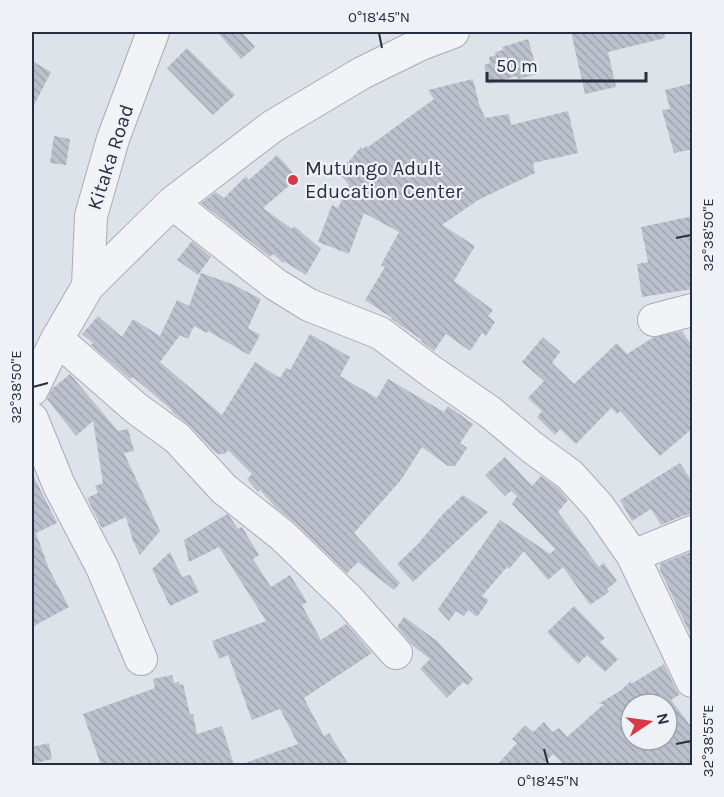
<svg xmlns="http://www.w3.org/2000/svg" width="724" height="797" viewBox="0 0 724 797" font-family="Karla,sans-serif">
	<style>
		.building { fill: url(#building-back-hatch); fill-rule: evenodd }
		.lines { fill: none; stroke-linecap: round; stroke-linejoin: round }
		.minor-casing { stroke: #a7acb7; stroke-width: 34 }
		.minor { stroke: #f1f3f7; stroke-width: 32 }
		.ticks { fill: none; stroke: #262e41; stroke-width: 2 }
		.poi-dot { fill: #d73a45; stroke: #eef1f6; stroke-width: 2 }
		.labels { text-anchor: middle; stroke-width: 4.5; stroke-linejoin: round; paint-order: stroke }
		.street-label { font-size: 20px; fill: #262e41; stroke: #eef1f6 }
		.poi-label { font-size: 20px; fill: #262e41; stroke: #eef1f6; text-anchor: start }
		.neatline { fill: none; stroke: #262e41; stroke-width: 2 }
		.ticks-label { font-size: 15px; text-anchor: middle; fill: #262e41 }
	</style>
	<defs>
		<pattern id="building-back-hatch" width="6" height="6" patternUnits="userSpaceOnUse" patternTransform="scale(1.5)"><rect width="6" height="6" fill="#bbc0cc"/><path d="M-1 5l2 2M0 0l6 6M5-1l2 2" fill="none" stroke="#a1a5b0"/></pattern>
	</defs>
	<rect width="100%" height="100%" fill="#dee2e9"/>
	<path class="building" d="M217 32H242L255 47 241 59Z
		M571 32H664L665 38 608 52 616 87 585 94Z
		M528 39 538 74 518 79 517 76 489 84 484 65 490 63 489 57 496 55 495 52 503 50 502 47Z
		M187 48 235 95 213 115 167 68Z
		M32 61 51 72 32 109Z
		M473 79 479 104 485 118 509 114 511 125 568 111 578 153 533 163 535 173 478 200 442 225 475 246 454 281 493 310 488 316 495 322 486 336 482 333 470 351 446 334 434 351 421 341 422 340 391 319 392 318 365 300 385 267 381 265 399 232 364 213 349 254 318 242 332 205 338 208 349 185 339 173 361 147 363 149 366 146 368 147 434 99 428 90Z
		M693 83V149L674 153 662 110 670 109 665 90Z
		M54 136 70 139 66 165 50 163Z
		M277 155 298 178 263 208 292 229 294 226 321 249 306 275 285 262 283 263 273 254 270 257 201 203 216 192 224 198 246 176 249 180Z
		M693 216V289L642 297 637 264 648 262 641 227Z
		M192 241 211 257 198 275 177 260Z
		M201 273 232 284 261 299 248 328 260 335 249 355 208 331 207 333 194 326 188 339 180 335 160 362 222 415 255 362 280 378 286 368 290 370 310 334 350 357 340 376 377 398 388 379 444 412 448 406 473 424 460 443 467 448 455 466H448L422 447 401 480 354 533 400 583 394 590 358 562 347 573 295 523 276 508 260 490 258 492 247 479 252 474 228 450 225 454H218L212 449 190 426 171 411 172 410 133 377 130 379 91 345 93 343 82 334 98 316 122 337 133 319 160 336 177 300 189 306Z
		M682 331 693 347V428L660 456 620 411 617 414 611 408 576 444 560 429 555 435 537 417 542 411 528 398 544 381 522 362 543 337 560 352 552 363 574 384 617 343 627 354 654 337Z
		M70 374 118 431 128 429 134 451 124 453 160 531 140 555 133 541 126 517 102 528 87 498 98 493 95 486 103 483 93 421 76 436 47 399 52 389Z
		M505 457 532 486 541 476 558 488 568 500 558 512 599 567 604 563 617 581 607 589 609 592 590 605 563 567 548 580 524 551 509 569 507 567 482 596 489 600 477 617 468 610 464 616 456 611 449 621 438 609 500 520 550 554 555 549 512 504 517 496 511 491 505 496 485 475Z
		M680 463 693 483V514L685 515 661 525 651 509 632 521 620 500Z
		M32 473 57 523 36 533 49 569 69 607 32 627Z
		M463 495 488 512 413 582 397 564 418 544 443 514Z
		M227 514 230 517 238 529 242 527 259 555 253 559 271 587 290 575 307 602 302 605 321 640 346 624 372 653 304 698 324 736 329 733 349 765H245V763L298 744 280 709 252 720 228 655 219 659 212 641 266 621 219 547 189 562 184 540Z
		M693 551V640L660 570V564Z
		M170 552 182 577 190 575 199 592 170 606 152 569Z
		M574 606 605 638 600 642 618 659 605 672 587 655 578 664 547 632Z
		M404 617 437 641 473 679 468 685 463 682 447 698 420 669 430 659 412 645 397 627Z
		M664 664 676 689 680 694 671 700 693 729V761L686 765H564L553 754 543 765H497L517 743 512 739 525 725 533 732 544 722 552 732 559 728 567 737 604 704H598L620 691 631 681V684ZM667 703V740H631V704H665Z
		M172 675 174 683 179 682V685L183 684 190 714H193L197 734 222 726 234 765H101L83 714 155 688 153 679Z
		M49 743 52 759 32 764V747Z"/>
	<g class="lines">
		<g class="minor-casing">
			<path id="minor" d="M172 203 275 284 309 305 380 333 432 372 490 412 533 448 570 475 599 507 633 556 692 681
				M88 286 91 216 113 139 153 32
				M654 320 692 310
				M57 339 137 409 177 438 224 489 283 536 350 601 396 653
				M32 390 57 339 88 286 172 203 273 126 362 73 421 44 453 32
				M32 419 59 485 102 567 141 659
				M633 556 692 532"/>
		</g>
		<use href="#minor" class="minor"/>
	</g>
	<path class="ticks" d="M379 33 382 48M676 238 691 235M33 387 48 383M676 744 691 741M544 749 548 764"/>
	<circle class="poi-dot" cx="293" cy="180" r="6"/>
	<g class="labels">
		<g class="street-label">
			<text transform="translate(110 157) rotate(-72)" y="7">Kitaka Road</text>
		</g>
		<g class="poi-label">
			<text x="305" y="175">Mutungo Adult<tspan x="305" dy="23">Education Center</tspan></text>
		</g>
	</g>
	<rect width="724" height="797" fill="none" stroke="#eef1f6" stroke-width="66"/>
	<g transform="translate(649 722) rotate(77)"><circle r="28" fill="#eef1f6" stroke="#9ea3ae" stroke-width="1.5"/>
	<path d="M0-4.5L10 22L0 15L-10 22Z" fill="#d73a45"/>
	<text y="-9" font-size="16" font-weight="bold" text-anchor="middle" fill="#262e41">N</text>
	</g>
	<path d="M487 72v9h159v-9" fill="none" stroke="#262e41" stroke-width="3"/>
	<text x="496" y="72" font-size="18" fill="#262e41" stroke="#eef1f6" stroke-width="4.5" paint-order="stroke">50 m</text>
	<rect x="33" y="33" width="658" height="731" class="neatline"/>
	<g class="ticks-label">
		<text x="379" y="22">0°18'45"N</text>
		<text transform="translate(708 235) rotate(-90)" y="5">32°38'50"E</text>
		<text transform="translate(16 387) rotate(-90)" y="5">32°38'50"E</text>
		<text transform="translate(708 741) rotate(-90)" y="5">32°38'55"E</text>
		<text x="548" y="786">0°18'45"N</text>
	</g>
</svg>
